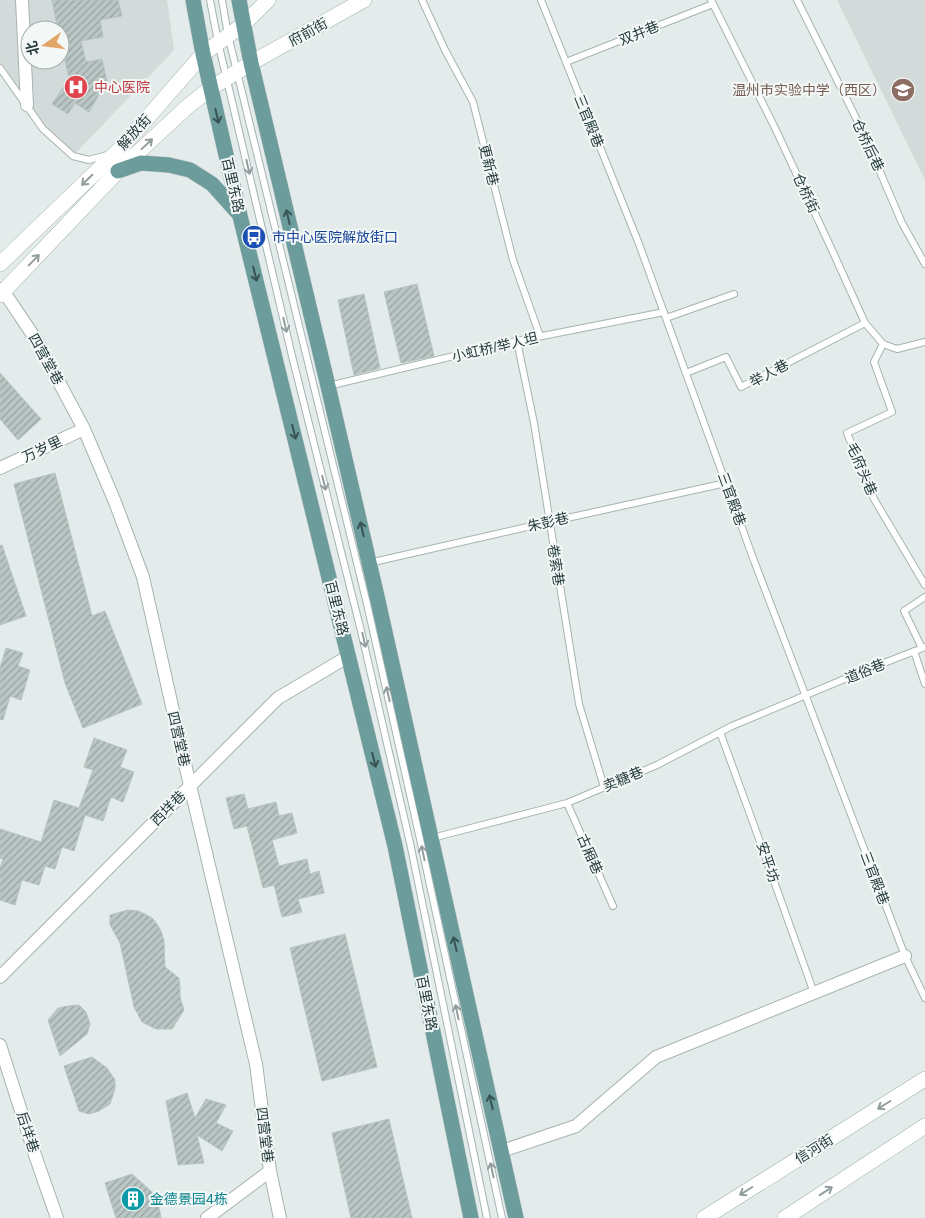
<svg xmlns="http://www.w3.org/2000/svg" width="925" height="1218" viewBox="0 0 925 1218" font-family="Helvetica,'Noto Sans SC',sans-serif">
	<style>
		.built { fill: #d2dbd9; fill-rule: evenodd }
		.building { fill: url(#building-hatch); stroke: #b6c4c2 }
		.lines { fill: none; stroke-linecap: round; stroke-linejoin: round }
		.lane-casing { stroke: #a6b3b2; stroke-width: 8 }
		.street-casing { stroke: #a6b3b2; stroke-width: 14 }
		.secondary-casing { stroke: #a0b3b1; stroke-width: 16 }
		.primary-casing { stroke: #c2c8c8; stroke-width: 16 }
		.lane { stroke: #fff; stroke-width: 6 }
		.street { stroke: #fff; stroke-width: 12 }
		.secondary { stroke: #fff; stroke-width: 15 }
		.primary { stroke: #6c9c9c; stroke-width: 15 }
		.oneway { stroke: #375353 }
		.oneway2 { stroke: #929d9d }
		.labels { text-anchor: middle; stroke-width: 4; stroke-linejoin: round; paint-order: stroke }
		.street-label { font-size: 14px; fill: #253b3b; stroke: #f3f8f7 }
		.health-label { font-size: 14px; fill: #be3a42; stroke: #f3f8f7; text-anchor: start }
		.education-label { font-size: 14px; fill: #785e54; stroke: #f3f8f7; text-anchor: end }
		.transit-label { font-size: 14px; fill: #164399; stroke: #f3f8f7; text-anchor: start }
		.culture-label { font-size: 14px; fill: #0d838f; stroke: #f3f8f7; text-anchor: start }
	</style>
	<defs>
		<pattern id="building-hatch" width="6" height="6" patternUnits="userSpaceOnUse" patternTransform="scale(1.25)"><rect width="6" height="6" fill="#b9c6c4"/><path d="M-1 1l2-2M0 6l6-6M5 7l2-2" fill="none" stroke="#96a2a0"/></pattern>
	</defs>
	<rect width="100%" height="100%" fill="#e3ecea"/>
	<path class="built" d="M0 0H167L174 50 73 156 43 129 0 68ZM30 30H60V60H30Z
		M837 0H925V180Z"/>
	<path class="building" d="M52 0H118L122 16 100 20 103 37 81 41 86 62 102 59 107 81 89 112 75 103 68 114 52 104 69 78 60 38V30H58Z
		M417 284 434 356 401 363 384 292Z
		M364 294 380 368 354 375 338 300Z
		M0 373 41 419 18 440 0 419Z
		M55 473 92 616 105 611 142 704 83 728 65 683 14 484Z
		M2 545 26 616 0 625V546Z
		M6 648 23 653 18 666 30 670 21 700 10 696 3 720 0 719V668Z
		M94 738 127 750 120 767 134 772 123 802 111 797 103 821 85 815 74 851 62 847 55 869 45 866 39 885 22 880 15 905 0 900V868L3 859 0 858V829L41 842 54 800 79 808 93 770 84 767Z
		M244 794 248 809 276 802 279 816 292 813 297 833 272 840 279 866 307 859 310 874 319 871 324 893 298 899 302 912 282 917 274 885 263 888 247 826 234 829 226 798Z
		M128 910 138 911 145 914 152 918 157 924 161 931 164 941 165 967 179 978 180 988V997L184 1010 172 1029H156L142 1022 134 1007 120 943 110 925V915Z
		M345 934 377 1067 322 1081 290 948Z
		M79 1005 86 1012 90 1024 87 1034 60 1056 48 1020 58 1008 68 1006Z
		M92 1057 107 1068 115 1080V1089L110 1104 99 1111 89 1114 79 1111 64 1066Z
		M187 1093 195 1118 206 1099 226 1105 216 1123 233 1131 222 1151 197 1135 204 1163 178 1165 166 1101Z
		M389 1119 412 1218H351L332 1133Z
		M132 1174 151 1191 158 1202 161 1218H116L105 1183Z"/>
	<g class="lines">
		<g class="lane-casing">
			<path id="lane" d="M210 0 218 42 292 356 361 631 410 843 487 1218
				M222 0 228 35 367 604 420 839 502 1218
				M422 0 445 50 473 102 513 260 540 336
				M541 0 639 244 753 558 905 956 925 998
				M711 0 775 128 832 250 865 323 883 344 897 349 925 342
				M797 0 863 132 902 223 925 264
				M566 62 713 4
				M0 68 43 129 73 156 89 160 107 155
				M666 318 734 294
				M517 341 534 423 579 704 604 787
				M883 344 874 362 892 412 847 433 874 499 925 585
				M686 373 726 357 741 387 865 323
				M328 386 517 341 664 312
				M369 563 549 522 726 483
				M922 648 904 611 925 597
				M914 651 925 684
				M720 732 755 828 814 993
				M567 803 613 906
				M432 838 567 803 657 765 732 726 866 670 925 647"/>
		</g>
		<g class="street-casing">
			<path id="street" d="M22 0 27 105
				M0 289 4 292 37 341 84 429 115 502 143 577 185 764 256 1064 270 1171 280 1218
				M0 468 84 429
				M0 977 190 786 278 698 349 656
				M0 1045 35 1155 57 1218
				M502 1151 576 1126 656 1057 905 956
				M207 1218 270 1171"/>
		</g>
		<g class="secondary-casing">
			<path id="secondary" d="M0 264 121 148 203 54 244 24 268 0
				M0 295 118 171 187 107 211 88 251 63 364 0
				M704 1218 925 1079
				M785 1218 925 1126"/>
		</g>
		<g class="primary-casing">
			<path id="primary" d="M193 0 203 54 240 216 395 846 471 1218
				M239 0 251 63 328 386 378 601 516 1218
				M118 171 141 163 169 165 190 170 212 184 239 214"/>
		</g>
		<use href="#lane" class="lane"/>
		<use href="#street" class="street"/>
		<use href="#secondary" class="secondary"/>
		<use href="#primary" class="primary"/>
	</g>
	<defs><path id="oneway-shaft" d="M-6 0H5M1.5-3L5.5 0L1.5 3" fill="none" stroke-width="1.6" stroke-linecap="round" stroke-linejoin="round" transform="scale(1.25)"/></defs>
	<g class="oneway">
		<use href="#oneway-shaft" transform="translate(217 116) rotate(77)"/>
		<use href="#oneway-shaft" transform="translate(288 217) rotate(-103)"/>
		<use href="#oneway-shaft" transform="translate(255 274) rotate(76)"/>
		<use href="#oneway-shaft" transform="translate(294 432) rotate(76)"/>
		<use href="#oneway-shaft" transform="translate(362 529) rotate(-103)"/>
		<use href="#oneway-shaft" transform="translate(374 760) rotate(76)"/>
		<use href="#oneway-shaft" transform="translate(455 944) rotate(-103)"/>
		<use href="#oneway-shaft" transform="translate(491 1102) rotate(-103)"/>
	</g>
	<g class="oneway2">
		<use href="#oneway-shaft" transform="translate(147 144) rotate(-43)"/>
		<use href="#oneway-shaft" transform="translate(248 167) rotate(77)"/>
		<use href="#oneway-shaft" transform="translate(87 180) rotate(136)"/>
		<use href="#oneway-shaft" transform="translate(34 260) rotate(-46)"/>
		<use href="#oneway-shaft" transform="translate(285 325) rotate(77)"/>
		<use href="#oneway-shaft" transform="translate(324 483) rotate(76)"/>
		<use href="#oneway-shaft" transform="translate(364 640) rotate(77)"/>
		<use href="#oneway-shaft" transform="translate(388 694) rotate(-103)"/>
		<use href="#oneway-shaft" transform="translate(423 853) rotate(-102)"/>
		<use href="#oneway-shaft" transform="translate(457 1012) rotate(-102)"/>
		<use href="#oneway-shaft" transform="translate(884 1105) rotate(148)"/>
		<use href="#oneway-shaft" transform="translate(492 1170) rotate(-102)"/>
		<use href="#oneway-shaft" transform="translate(746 1191) rotate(148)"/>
		<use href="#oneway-shaft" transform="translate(826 1191) rotate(-33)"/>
	</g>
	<defs>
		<g id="hospital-disc" transform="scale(1.25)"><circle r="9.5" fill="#e0444e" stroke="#f3f8f7"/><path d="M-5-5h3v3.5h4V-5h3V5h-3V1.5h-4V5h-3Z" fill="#fff"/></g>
		<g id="school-disc" transform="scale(1.25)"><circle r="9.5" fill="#8d6e63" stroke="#f3f8f7"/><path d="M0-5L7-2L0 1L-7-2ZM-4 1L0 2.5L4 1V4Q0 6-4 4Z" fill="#fff"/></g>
		<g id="bus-disc" transform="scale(1.25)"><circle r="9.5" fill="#1a4fb4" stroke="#f3f8f7"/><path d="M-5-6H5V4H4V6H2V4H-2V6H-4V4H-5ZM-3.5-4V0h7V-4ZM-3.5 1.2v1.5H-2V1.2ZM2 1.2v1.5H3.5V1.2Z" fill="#fff"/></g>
		<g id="building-disc" transform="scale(1.25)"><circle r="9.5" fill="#0f9aa8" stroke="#f3f8f7"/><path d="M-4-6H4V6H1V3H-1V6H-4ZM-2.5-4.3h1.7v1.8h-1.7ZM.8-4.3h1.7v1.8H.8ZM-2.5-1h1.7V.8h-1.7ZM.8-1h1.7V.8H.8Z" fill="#fff"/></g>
	</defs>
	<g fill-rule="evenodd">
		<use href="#hospital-disc" x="76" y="87"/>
		<use href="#school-disc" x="903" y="90"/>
		<use href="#bus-disc" x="254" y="237"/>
		<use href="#building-disc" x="133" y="1199"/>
	</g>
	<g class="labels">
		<g class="street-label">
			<text transform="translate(308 32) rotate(-29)" y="5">府前街</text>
			<text transform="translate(639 33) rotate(-22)" y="5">双井巷</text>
			<text transform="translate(589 121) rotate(68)" y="5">三官殿巷</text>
			<text transform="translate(134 132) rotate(-48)" y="5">解放街</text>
			<text transform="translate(868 145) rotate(65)" y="5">仓桥后巷</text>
			<text transform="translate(489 165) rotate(76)" y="5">更新巷</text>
			<text transform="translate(233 185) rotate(77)" y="5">百里东路</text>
			<text transform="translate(806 193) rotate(65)" y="5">仓桥街</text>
			<text transform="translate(495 347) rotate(-13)" y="5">小虹桥/举人坦</text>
			<text transform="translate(46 359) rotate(61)" y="5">四营堂巷</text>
			<text transform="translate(769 373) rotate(-28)" y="5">举人巷</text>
			<text transform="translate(42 449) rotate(-25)" y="5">万岁里</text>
			<text transform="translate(862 469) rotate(67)" y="5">毛府头巷</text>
			<text transform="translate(732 499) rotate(70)" y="5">三官殿巷</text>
			<text transform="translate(548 522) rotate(-13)" y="5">朱彭巷</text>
			<text transform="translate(556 565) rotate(81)" y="5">卷索巷</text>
			<text transform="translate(337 608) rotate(76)" y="5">百里东路</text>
			<text transform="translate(865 671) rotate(-22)" y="5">道俗巷</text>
			<text transform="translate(179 739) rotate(77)" y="5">四营堂巷</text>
			<text transform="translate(623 779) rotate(-23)" y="5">卖糖巷</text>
			<text transform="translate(168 808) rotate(-45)" y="5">西垟巷</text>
			<text transform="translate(590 854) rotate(66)" y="5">古厢巷</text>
			<text transform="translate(768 862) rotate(71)" y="5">安平坊</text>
			<text transform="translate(875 878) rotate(69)" y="5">三官殿巷</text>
			<text transform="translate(427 1003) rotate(79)" y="5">百里东路</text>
			<text transform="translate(28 1132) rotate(72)" y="5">后垟巷</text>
			<text transform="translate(265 1135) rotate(83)" y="5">四营堂巷</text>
			<text transform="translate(814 1149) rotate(-32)" y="5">信河街</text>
		</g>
		<g class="health-label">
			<text x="94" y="92">中心医院</text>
		</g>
		<g class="education-label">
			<text x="886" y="95">温州市实验中学（西区）</text>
		</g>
		<g class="transit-label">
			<text x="272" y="242">市中心医院解放街口</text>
		</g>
		<g class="culture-label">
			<text x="150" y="1204">金德景园4栋</text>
		</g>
	</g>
	<g transform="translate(45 45) rotate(256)"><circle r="24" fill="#f3f8f7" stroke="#a1acac"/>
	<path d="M0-4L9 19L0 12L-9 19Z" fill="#e4a569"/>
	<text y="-8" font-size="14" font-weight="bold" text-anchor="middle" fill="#253b3b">北</text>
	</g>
</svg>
